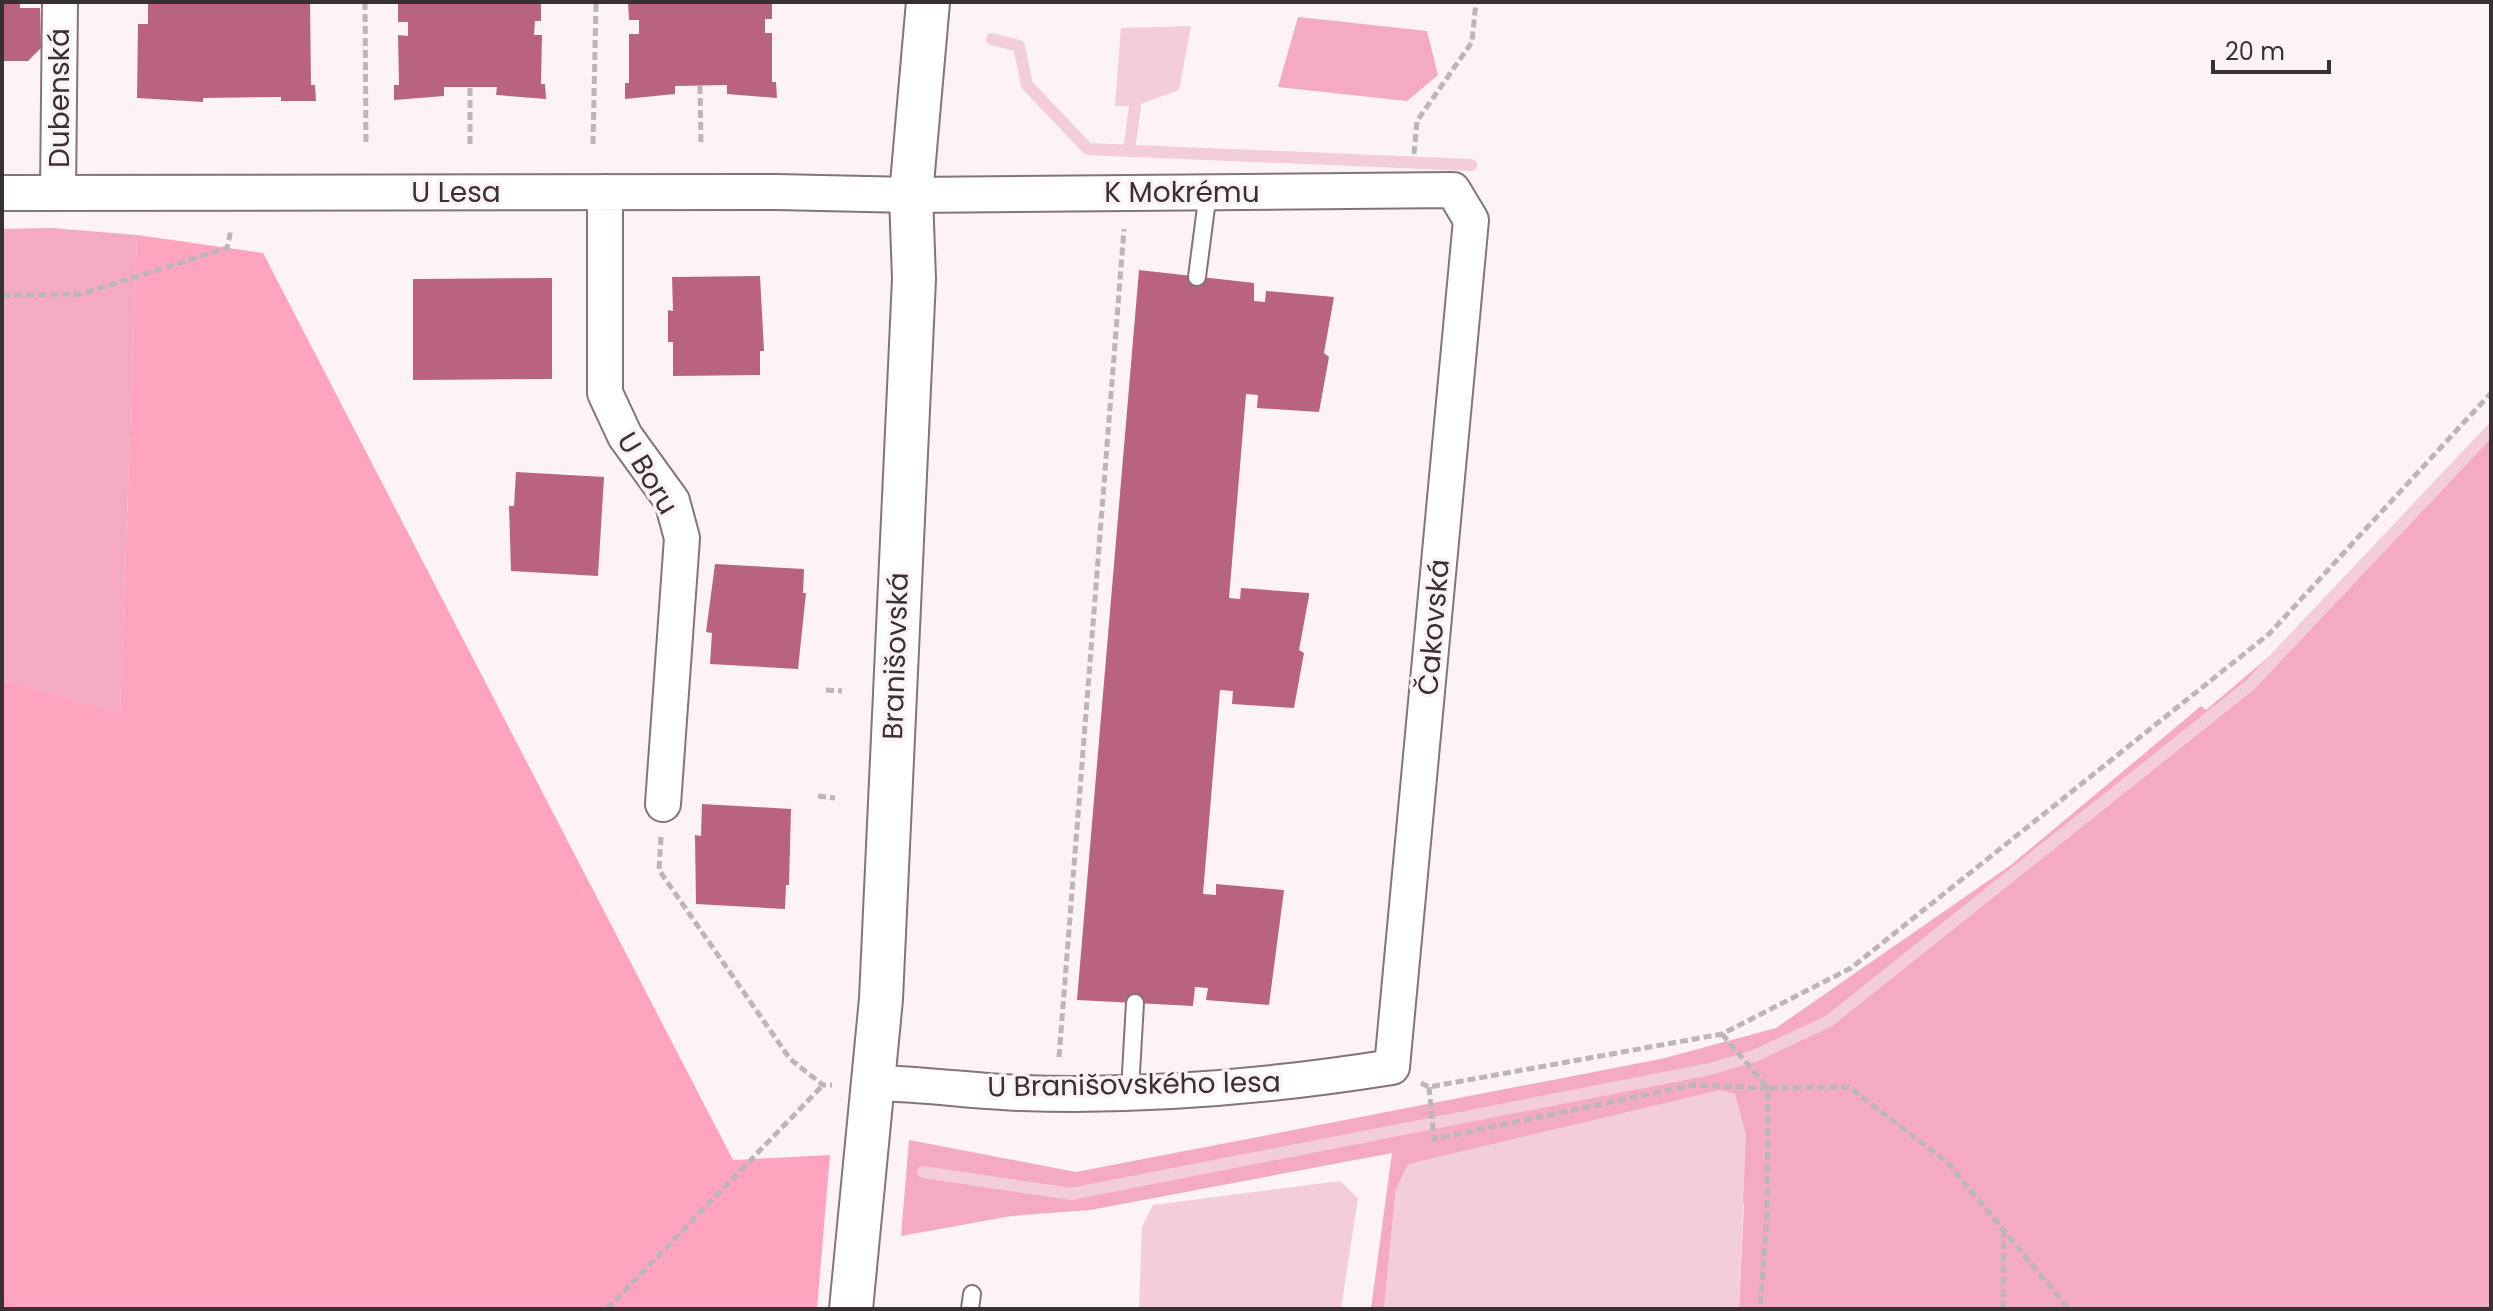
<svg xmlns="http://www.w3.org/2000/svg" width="2493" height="1311" viewBox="0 0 2493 1311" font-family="Poppins,sans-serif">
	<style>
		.green { fill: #f4aac0 }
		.forest { fill: #ffa4bf }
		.water { fill: #f3cdd7 }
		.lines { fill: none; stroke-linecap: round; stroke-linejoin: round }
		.stream { stroke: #f3cdd7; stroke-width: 12 }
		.building { fill: #b8647f }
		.service-casing { stroke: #847478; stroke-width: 20 }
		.minor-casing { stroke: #847478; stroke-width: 38 }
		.tertiary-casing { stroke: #847478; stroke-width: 46 }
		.path { stroke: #beb5b7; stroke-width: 5; stroke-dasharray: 8 4; stroke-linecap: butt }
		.service { stroke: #fff; stroke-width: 16 }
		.minor { stroke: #fff; stroke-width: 34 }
		.tertiary { stroke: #fff; stroke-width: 42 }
		.labels { text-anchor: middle; stroke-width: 7; stroke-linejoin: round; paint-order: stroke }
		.street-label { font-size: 28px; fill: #383133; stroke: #fdf2f4 }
	</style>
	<rect width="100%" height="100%" fill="#fdf2f4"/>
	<path class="green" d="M1298 17 1427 31 1438 75 1407 101 1278 87Z
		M52 228 137 235 120 715 2 680V229Z
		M2491 436V1309H1739L1744 1203 1396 1189 1384 1309H1371L1392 1153 1090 1210 1011 1216 901 1236 909 1140 1076 1172 1661 1059 1776 1028 2011 865 2201 706 2206 710 2297 633Z"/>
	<path class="forest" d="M137 235 263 253 733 1160 830 1155 817 1309H2V680L120 714Z"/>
	<path class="water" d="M1191 26 1179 90 1135 106H1115L1121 28Z
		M1720 1090 1735 1094 1746 1135 1739 1309H1384L1396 1189 1408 1164Z
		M1340 1181 1358 1198 1341 1309H1139L1142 1227 1153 1205Z"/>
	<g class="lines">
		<path class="stream" d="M992 39 1019 46 1027 85 1088 149 1471 165
			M1129 151 1137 91
			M923 1172 1071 1194 1710 1069 1754 1056 1829 1021 2250 685 2491 430"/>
	</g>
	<path class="building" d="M2 2H20V8H40L41 48 28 61H2Z
		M148 2H310L311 85H315L316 101H281V97L203 98V102L137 98 138 24H148Z
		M398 2H541V21H535L534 35H542L541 84H545L546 99 496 95 497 87H444V96L394 100V85H399L398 35 408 36V22H398Z
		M628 2H772V19H765V33H772V82H776L777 98 727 94V85L675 86V94L625 99V83H629V34H639V20H629Z
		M1139 270 1254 283V301L1265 302 1266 291 1334 297 1324 353 1329 357 1319 412 1257 408 1258 395 1246 394 1229 598 1240 599 1241 588 1309 593V596L1299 650 1304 653 1294 708 1232 704 1233 691 1220 690 1203 894 1216 895V884L1284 890 1269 1005 1206 1000 1208 988 1195 987 1193 1006 1077 1000Z
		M760 276 764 351H760V375L673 376V342H668V310L673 311 672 277Z
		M552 278V379L413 380V279Z
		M516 472 604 477 598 576 511 571 509 506H514Z
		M715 564 804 569 803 593H806L798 669 710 664 712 633 706 632Z
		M702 804 791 809 789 885H786L785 909 696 904 695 835 701 836Z"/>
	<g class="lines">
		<g class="service-casing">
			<path id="service" d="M1197 277 1208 192
				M1130 1090 1135 1003
				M970 1309 972 1294"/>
		</g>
		<g class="minor-casing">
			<path id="minor" d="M605 192V393L625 436 672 501 682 538 663 804
				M2 193 776 192 911 195 1453 190 1471 220 1392 1067C1273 1086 1141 1097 1021 1093 972 1091 923 1084 874 1083
				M58 193 60 2"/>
		</g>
		<g class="tertiary-casing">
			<path id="tertiary" d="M851 1309 881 999 914 279 911 195 928 2"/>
		</g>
		<path class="path" d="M365 2 366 143
			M700 86 701 145
			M470 144V87
			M593 144 596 2
			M1414 154 1417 121 1472 42 1476 2
			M2 295 81 294 227 248 231 230
			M826 690 842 691
			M818 796 835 798
			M661 837 659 870 790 1059 823 1085H832
			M1722 1034 1768 1088 1849 1087 1947 1162 2069 1309
			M1059 1057 1124 229
			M1421 1083 1429 1087 1722 1034 1851 968 2269 634 2491 393
			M1429 1087 1434 1139 1693 1085 1768 1088 1767 1213 1760 1309
			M607 1309 823 1085
			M2003 1309 2004 1232"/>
		<use href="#service" class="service"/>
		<use href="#minor" class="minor"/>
		<use href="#tertiary" class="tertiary"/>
	</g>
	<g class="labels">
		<g class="street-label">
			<text transform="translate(59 98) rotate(-90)" y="10">Dubenská</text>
			<text x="456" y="202">U Lesa</text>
			<text x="1182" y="202">K Mokrému</text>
			<text transform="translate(648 473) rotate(59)" y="10">U Boru</text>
			<text transform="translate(1433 627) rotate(-85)" y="10">Čakovská</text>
			<text transform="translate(895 656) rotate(-88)" y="10">Branišovská</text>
			<text transform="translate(1134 1084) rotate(-1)" y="10">U Branišovského lesa</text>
		</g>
	</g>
	<rect width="2493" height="1311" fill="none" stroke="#383133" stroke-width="8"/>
	<path d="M2213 60v12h116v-12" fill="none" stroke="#383133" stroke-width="4"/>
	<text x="2225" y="60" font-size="24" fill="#383133" stroke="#fdf2f4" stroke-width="6" paint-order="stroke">20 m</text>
</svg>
